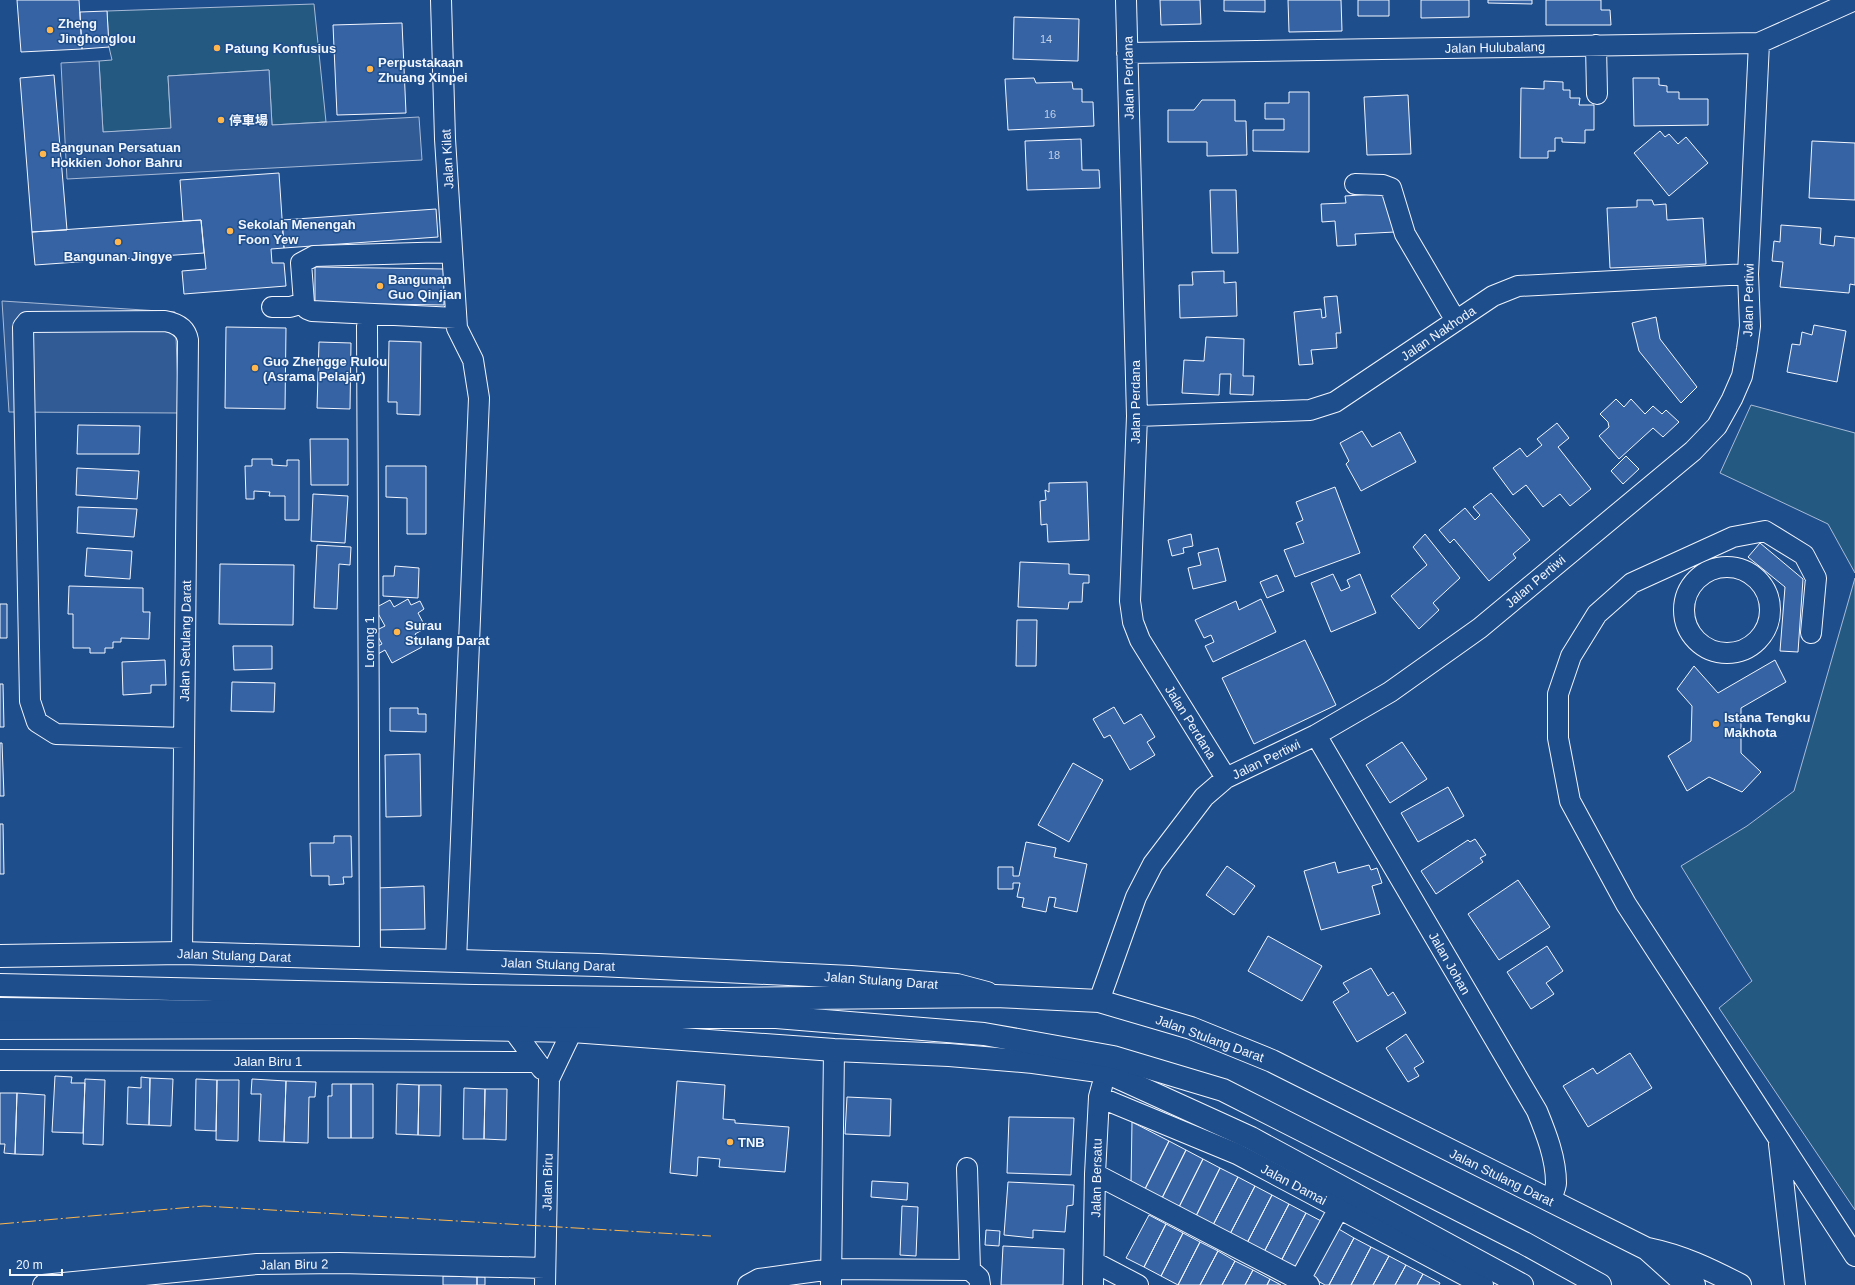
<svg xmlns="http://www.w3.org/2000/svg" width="1855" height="1285" viewBox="0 0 1855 1285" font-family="Helvetica,'Noto Sans SC',sans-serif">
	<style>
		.green { fill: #245a82; stroke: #a8bbd7 }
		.parking { fill: #305b95; stroke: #a8bbd7 }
		.building { fill: #3563a3; stroke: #f2f6ff }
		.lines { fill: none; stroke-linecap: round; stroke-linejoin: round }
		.minor-casing { stroke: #f2f6ff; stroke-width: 22 }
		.major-casing { stroke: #f2f6ff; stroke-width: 24 }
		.highway-casing { stroke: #f2f6ff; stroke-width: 24 }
		.minor { stroke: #1f4e8c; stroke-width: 20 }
		.major { stroke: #1f4e8c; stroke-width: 22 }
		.highway { stroke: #1f4e8c; stroke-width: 22 }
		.power { stroke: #ffb74d; stroke-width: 1; stroke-dasharray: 14 3 2 3; stroke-linecap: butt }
		.poi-dot { fill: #ffb74d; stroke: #1f4e8c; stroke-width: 1.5 }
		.labels { text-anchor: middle; stroke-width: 3; stroke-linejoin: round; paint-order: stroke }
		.number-label { font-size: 11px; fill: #c3d1e8 }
		.poi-label { font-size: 13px; font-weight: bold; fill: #f2f6ff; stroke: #1f4e8c; text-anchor: start }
		.street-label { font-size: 13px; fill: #f2f6ff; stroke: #1f4e8c }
	</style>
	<rect width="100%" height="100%" fill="#1f4e8c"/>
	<path class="green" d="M314 4 326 122 272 125 269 70 168 76 171 129 103 132 99 61 112 60 109 47 107 11Z
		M1751 405 1855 433V573L1828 524 1720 473Z
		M1855 578V1210L1719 1008 1752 981 1681 866 1747 826 1794 791Z"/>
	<path class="parking" d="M99 61 103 132 171 128 168 76 269 70 272 125 419 117 422 160 67 179 61 63Z
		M2 301 175 312 179 413 9 412Z"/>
	<path class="building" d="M17 0H79L82 49 21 52Z
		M1160 0H1200L1201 24 1161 25Z
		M1224 0H1265V12L1224 11Z
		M1288 0H1341L1342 31 1289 32Z
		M1358 0H1389V16H1358Z
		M1421 0H1469V17L1421 18Z
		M1488 0H1532V4L1488 3Z
		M1546 0H1601V10H1610L1611 25H1546Z
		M107 11 109 47 82 49 80 12Z
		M1014 17 1079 19 1078 61 1013 59Z
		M402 23 406 113 337 115 333 25Z
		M54 75 67 230 32 232 20 78Z
		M1034 78 1036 83 1072 82 1073 89H1082V102H1093L1094 126 1008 130 1005 79Z
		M1633 78H1659V85L1667 86V92H1679V99H1708V125L1634 126Z
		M1544 81 1563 82V90H1570V98H1580L1579 105H1594V130H1585V143L1562 142V138H1555V151H1548V158H1520L1521 88 1544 89Z
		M1289 92H1309V152L1253 151V130H1284V119H1265V103H1289Z
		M1408 95 1411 154 1367 155 1364 97Z
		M1202 100H1235V121H1246L1247 155 1207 156V142H1168V110H1194Z
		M1660 131 1665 137 1669 134 1678 144 1686 137 1708 163 1669 196 1634 153Z
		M1081 139 1082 170H1099L1100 188 1027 190 1025 141Z
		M1812 141 1855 143V200L1809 198Z
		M279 173 284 248 271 249 272 263H284L286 286 184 294 182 271 206 269 201 220 183 221 180 180Z
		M1210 190H1236L1238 253H1212Z
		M1388 193 1395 232 1355 234 1356 245 1337 246 1335 221 1322 222 1321 204 1346 203 1345 196Z
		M1637 200H1652L1654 205 1666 204 1667 220 1703 218 1706 264 1610 268 1607 208 1637 207Z
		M436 209 438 237 284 248 282 220Z
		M201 220 204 253 35 265 32 232Z
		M1781 225 1821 228 1820 244 1834 246 1835 236 1855 238V285L1850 284 1849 293 1780 287 1783 262 1772 261 1774 241 1780 242Z
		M315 267 444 269V305L315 303Z
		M1224 271V283L1236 282 1237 316 1180 318 1179 285H1193L1192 272Z
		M1337 296 1341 333H1336L1337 348 1311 350 1313 364 1299 365 1294 312 1321 309 1322 318 1326 317 1324 297Z
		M1656 317 1660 339 1697 387 1681 403 1639 351 1632 323Z
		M1814 325 1846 331 1837 382 1787 372 1792 344 1800 345 1802 332 1812 335Z
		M226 327 286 328 285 409 225 408Z
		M1206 337 1244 339 1243 376H1254L1253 395 1230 394 1231 374H1220L1219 395 1182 393 1184 360 1204 361Z
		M389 341 421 342 420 415 397 414V402H388Z
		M319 342 351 343 350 409 317 408Z
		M1616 399 1624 407 1631 399 1645 414 1653 406 1662 414 1666 410 1679 422 1663 437 1653 428 1619 459 1599 436 1609 427 1608 422 1600 414Z
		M1557 423 1569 438 1558 447 1591 489 1570 506 1560 494 1543 507 1526 485 1513 495 1493 468 1520 448 1527 457 1542 445 1537 439Z
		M78 425 140 426 139 454H77Z
		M1362 431 1372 447 1400 432 1416 462 1361 491 1346 464 1349 461 1340 443Z
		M310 439H348V485H311Z
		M1626 456 1639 469 1623 484 1611 471Z
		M252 459H272V465L287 466V460H299V520H285V496H269L270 492 254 491V499H246L245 466H252Z
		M386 466H426V534H407V498L386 497Z
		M77 468 139 471 137 499 76 495Z
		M1087 482 1089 540 1048 542 1047 524 1041 525 1040 501 1046 500 1045 490 1049 492V483Z
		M1335 487 1360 553 1295 577 1284 550 1304 543 1296 523 1303 520 1296 502Z
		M1491 493 1530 540 1513 554 1516 558 1489 581 1454 539 1450 543 1439 530 1465 508 1475 520 1480 515 1473 507Z
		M313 494 348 496 345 543 311 541Z
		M78 507 137 509 134 537 77 533Z
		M1191 534 1193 546 1183 548 1184 553 1172 556 1168 540Z
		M1425 534 1460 578 1433 603 1439 610 1419 629 1391 596 1427 565 1413 547Z
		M1760 543 1803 579 1798 652 1780 651 1785 587 1748 557Z
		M317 545 351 547 350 565 339 564 337 609 314 608Z
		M87 548 132 551 130 579 85 576Z
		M1218 548 1226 581 1193 589 1188 568 1201 565 1198 553Z
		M1020 562 1069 564V574L1089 575V583H1083L1082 602H1069L1068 609 1018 607Z
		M220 564 294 565 293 625 219 624Z
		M395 566 419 568 418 598 383 596V576H394Z
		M1333 574 1341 591 1350 587 1347 580 1360 574 1376 613 1331 632 1311 583Z
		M1277 575 1284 591 1267 598 1260 582Z
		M69 586 143 588V612H150L149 639 121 638V642H113V648H105V653H90V648H73V614H68Z
		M408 599 411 605 420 601 424 609 418 613 426 628 415 634 422 647 392 663 385 650 378 654 374 648 382 644 375 631 385 626 375 608 390 600 394 607Z
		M1261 599 1276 632 1213 662 1205 646 1214 642 1211 635 1204 638 1195 620 1236 601 1239 610Z
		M0 604H7V638H0Z
		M1017 620H1037L1036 666H1016Z
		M1305 640 1336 705 1254 744 1222 678Z
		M233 646H272V669L234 670Z
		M165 660 166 685H151V693L123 695 122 662Z
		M1775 660 1786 682 1741 708V753L1761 772 1742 792 1709 777 1687 791 1668 756 1691 741 1692 706 1677 689 1694 666 1718 693Z
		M232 682 275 683 274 712 231 711Z
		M0 684H3L4 727H0Z
		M1114 707 1124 724 1141 714 1155 737 1147 742 1155 755 1130 770 1110 735 1104 738 1093 719Z
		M390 708H418V714H426V732L390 731Z
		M1402 742 1427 779 1390 803 1366 765Z
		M0 743H2L4 796H0Z
		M420 754 421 816 386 817 385 755Z
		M1073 763 1103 780 1069 842 1038 825Z
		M1448 787 1464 816 1418 842 1401 813Z
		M0 824H3L4 874H0Z
		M334 836H351L352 877H343L344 884 329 885V876H311L310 843H334Z
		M1475 839 1486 855 1480 858 1483 862 1436 894 1421 871 1468 840 1470 842Z
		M1026 842 1056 848 1054 857 1087 864 1077 912 1054 907 1056 898 1049 897 1046 912 1022 907 1024 898 1017 897 1020 883H1013V889H998V867H1013V876H1019Z
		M1335 862 1338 873 1369 865 1371 870 1377 868 1382 883 1372 886 1380 914 1321 930 1304 871Z
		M1227 866 1255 886 1234 915 1206 895Z
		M1518 880 1550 927 1499 960 1468 914Z
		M424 886 425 929 378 930 377 888Z
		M1268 936 1322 966 1302 1001 1248 971Z
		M1547 946 1563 971 1546 983 1554 994 1531 1009 1507 972Z
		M1371 968 1388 996 1393 992 1406 1013 1357 1042 1333 1002 1349 992 1343 983Z
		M1406 1034 1424 1062 1414 1068 1419 1076 1408 1082 1386 1048Z
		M1630 1053 1652 1088 1588 1127 1563 1086 1593 1068 1597 1074Z
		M55 1076 72 1077 71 1083H85L83 1133 52 1132Z
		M141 1077 150 1078 149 1125 127 1124 128 1087 141 1088Z
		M150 1078 173 1079 171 1126 149 1125Z
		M85 1079 105 1080 103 1145 83 1144Z
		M196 1079 217 1080 216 1131 195 1130Z
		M252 1079 286 1081 284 1142 259 1141 261 1094H251Z
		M217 1080H239L238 1141 216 1140Z
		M286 1081 316 1082 315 1097H309L308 1143 284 1142Z
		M677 1081 725 1085 723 1119 735 1120V1123L789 1127 785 1172 719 1167 720 1159 698 1157 697 1176 670 1173Z
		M332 1084H351V1138H328V1096H332Z
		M351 1084H373V1138H351Z
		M397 1084 419 1085 418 1135 396 1134Z
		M419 1085H441L440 1136 418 1135Z
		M464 1088 485 1089 484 1139H463Z
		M485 1089H507L506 1140 484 1139Z
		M0 1093H17L15 1154 4 1153 5 1144H0Z
		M17 1093 45 1095 43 1155 15 1154Z
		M847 1097 891 1099 890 1136 845 1134Z
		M1009 1117 1074 1118 1071 1175 1007 1173Z
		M1132 1122 1169 1141 1145 1189 1131 1182Z
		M1169 1141 1186 1150 1162 1198 1145 1189Z
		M1186 1150 1203 1159 1179 1207 1162 1198Z
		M1203 1159 1220 1168 1196 1216 1179 1207Z
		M1220 1168 1238 1177 1213 1225 1196 1216Z
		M1238 1177 1255 1186 1230 1234 1213 1225Z
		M872 1181 908 1183 907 1200 871 1197Z
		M1008 1182 1074 1185 1073 1205 1067 1206 1065 1232 1033 1230V1238L1004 1235Z
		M1255 1186 1272 1195 1247 1243 1230 1234Z
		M1272 1195 1289 1204 1264 1252 1247 1243Z
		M1289 1204 1306 1213 1281 1261 1264 1252Z
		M902 1206 918 1207 916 1256 900 1255Z
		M1306 1213 1323 1222 1298 1269 1281 1261Z
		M1149 1215 1166 1224 1144 1267 1126 1258Z
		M1166 1224 1183 1233 1161 1276 1144 1267Z
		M1337 1228 1354 1238 1329 1285H1325L1311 1277Z
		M986 1230 1000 1231 999 1246 985 1245Z
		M1183 1233 1200 1242 1178 1285 1161 1276Z
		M1354 1238 1371 1247 1351 1285H1329Z
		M1200 1242 1218 1251 1200 1285H1178Z
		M1003 1246 1064 1249 1063 1285H1001Z
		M1371 1247 1389 1256 1373 1285H1351Z
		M1218 1251 1235 1261 1222 1285H1200Z
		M1389 1256 1406 1265 1395 1285H1373Z
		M1235 1261 1253 1270 1245 1285H1222Z
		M1406 1265 1423 1274 1417 1285H1395Z
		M1253 1270 1270 1279 1267 1285H1245Z
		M1423 1274 1440 1283 1439 1285H1417Z
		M443 1276 477 1277V1285H443Z
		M477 1277H485V1285H477Z
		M1270 1279 1281 1285H1267Z"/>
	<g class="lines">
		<g class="minor-casing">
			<path id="minor" d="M441 0 445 139 457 328 473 360 479 398 456 961
				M1126 0 1137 416 1130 601 1133 622 1140 640 1226 778
				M1596 45 1597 94
				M1127 53 1759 43 1855 0
				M1355 184 1383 185 1391 188 1405 234 1456 321
				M304 303 307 309 312 311 456 318
				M272 307H290L304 303 301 263 314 256 452 252
				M367 326 370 959
				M1137 416 1310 410 1335 402 1493 296 1518 286 1748 274
				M1684 610a43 43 0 1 1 86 0a43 43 0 1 1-86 0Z
				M1811 633 1816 578 1804 555 1765 531 1733 537 1632 583 1597 614 1571 656 1558 694V738L1570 801 1626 904 1855 1256
				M1316 735 1537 1111C1546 1133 1556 1158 1556 1183 1556 1188 1552 1195 1550 1201
				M182 953 188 340C186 328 176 323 165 321L27 322 23 327 30 701 37 722 56 734 184 738
				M1099 1001 1136 897 1153 864 1204 797 1226 778 1316 735 1390 692 1480 628 1693 451 1717 426 1732 399 1742 376 1747 349 1750 326 1748 274 1759 43
				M514 1031 542 1069
				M0 1060 536 1062
				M1099 1097 1237 1154 1483 1285
				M1779 1144 1795 1285
				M967 1168 970 1270 979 1278 980 1285
				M1095 1174 1309 1285
				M1094 1262 1138 1285
				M43 1285 257 1264 340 1263 545 1268
				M545 1285 549 1079 572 1031
				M748 1285 759 1279 832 1269 970 1270
				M831 1285 834 1050
				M1093 1285 1095 1174 1099 1097 1102 1086
				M1297 1285 1339 1208"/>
		</g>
		<g class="major-casing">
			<path id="major" d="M0 956 182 953 598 965 851 977 957 985 987 993
				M0 1028 355 1027 572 1031 834 1050 949 1055 1033 1062 1106 1072 1251 1138 1522 1285"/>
		</g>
		<g class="highway-casing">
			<path id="highway" d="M0 985 474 996 722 999 995 996 1099 1001 1191 1028 1272 1061 1647 1249 1677 1276 1694 1285
				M0 1009 610 1017H776L984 1034 1113 1057 1223 1090 1524 1243 1600 1285
				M1648 1249C1682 1256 1709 1269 1740 1285"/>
		</g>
		<use href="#minor" class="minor"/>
		<use href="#major" class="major"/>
		<use href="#highway" class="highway"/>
		<path class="power" d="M0 1224 204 1206 711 1236"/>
	</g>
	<g class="poi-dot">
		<circle cx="50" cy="30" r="4"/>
		<circle cx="217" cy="48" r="4"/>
		<circle cx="370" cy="69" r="4"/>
		<circle cx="221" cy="120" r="4"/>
		<circle cx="43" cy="154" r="4"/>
		<circle cx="230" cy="231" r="4"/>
		<circle cx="118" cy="242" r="4"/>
		<circle cx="380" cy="286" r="4"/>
		<circle cx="255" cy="368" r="4"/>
		<circle cx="397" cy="632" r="4"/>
		<circle cx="1716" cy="724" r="4"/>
		<circle cx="730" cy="1142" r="4"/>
	</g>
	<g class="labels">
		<g class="number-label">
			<text x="1046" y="43">14</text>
			<text x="1050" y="118">16</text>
			<text x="1054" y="159">18</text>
		</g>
		<g class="poi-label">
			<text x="58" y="28">Zheng<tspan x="58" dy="15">Jinghonglou</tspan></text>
			<text x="225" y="53">Patung Konfusius</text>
			<text x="378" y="67">Perpustakaan<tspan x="378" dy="15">Zhuang Xinpei</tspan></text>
			<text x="229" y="125">停車場</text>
			<text x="51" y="152">Bangunan Persatuan<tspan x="51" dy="15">Hokkien Johor Bahru</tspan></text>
			<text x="238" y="229">Sekolah Menengah<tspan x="238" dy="15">Foon Yew</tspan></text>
			<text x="118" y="261" text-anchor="middle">Bangunan Jingye</text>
			<text x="388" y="284">Bangunan<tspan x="388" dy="15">Guo Qinjian</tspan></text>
			<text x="263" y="366">Guo Zhengge Rulou<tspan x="263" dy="15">(Asrama Pelajar)</tspan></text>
			<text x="405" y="630">Surau<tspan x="405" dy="15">Stulang Darat</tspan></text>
			<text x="1724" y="722">Istana Tengku<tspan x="1724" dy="15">Makhota</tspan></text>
			<text x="738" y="1147">TNB</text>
		</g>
		<g class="street-label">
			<text transform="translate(1495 47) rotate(-1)" y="5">Jalan Hulubalang</text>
			<text transform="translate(1128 78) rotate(-91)" y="5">Jalan Perdana</text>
			<text transform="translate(447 159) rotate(-93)" y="5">Jalan Kilat</text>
			<text transform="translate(1748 300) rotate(-89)" y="5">Jalan Pertiwi</text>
			<text transform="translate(1438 333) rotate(-34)" y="5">Jalan Nakhoda</text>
			<text transform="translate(1135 402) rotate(-90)" y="5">Jalan Perdana</text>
			<text transform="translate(1535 581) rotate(-40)" y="5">Jalan Pertiwi</text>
			<text transform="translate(185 641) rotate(-89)" y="5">Jalan Setulang Darat</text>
			<text transform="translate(369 642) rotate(-90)" y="5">Lorong 1</text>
			<text transform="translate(1191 722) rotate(58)" y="5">Jalan Perdana</text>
			<text transform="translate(1266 759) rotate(-26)" y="5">Jalan Pertiwi</text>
			<text transform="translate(234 955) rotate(2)" y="5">Jalan Stulang Darat</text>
			<text transform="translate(1450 963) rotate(60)" y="5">Jalan Johan</text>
			<text transform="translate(558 964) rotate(2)" y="5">Jalan Stulang Darat</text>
			<text transform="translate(881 980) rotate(4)" y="5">Jalan Stulang Darat</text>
			<text transform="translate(1210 1038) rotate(20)" y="5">Jalan Stulang Darat</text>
			<text x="268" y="1066">Jalan Biru 1</text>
			<text transform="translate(1502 1177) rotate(26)" y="5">Jalan Stulang Darat</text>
			<text transform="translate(1096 1178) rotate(-89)" y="5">Jalan Bersatu</text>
			<text transform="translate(547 1182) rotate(-89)" y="5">Jalan Biru</text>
			<text transform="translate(1294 1184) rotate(28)" y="5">Jalan Damai</text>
			<text transform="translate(294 1264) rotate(-1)" y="5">Jalan Biru 2</text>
		</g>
	</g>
	<path d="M10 1269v6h52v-6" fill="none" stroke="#f2f6ff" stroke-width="2"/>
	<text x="16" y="1269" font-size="12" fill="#f2f6ff" stroke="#1f4e8c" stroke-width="3" paint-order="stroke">20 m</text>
</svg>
